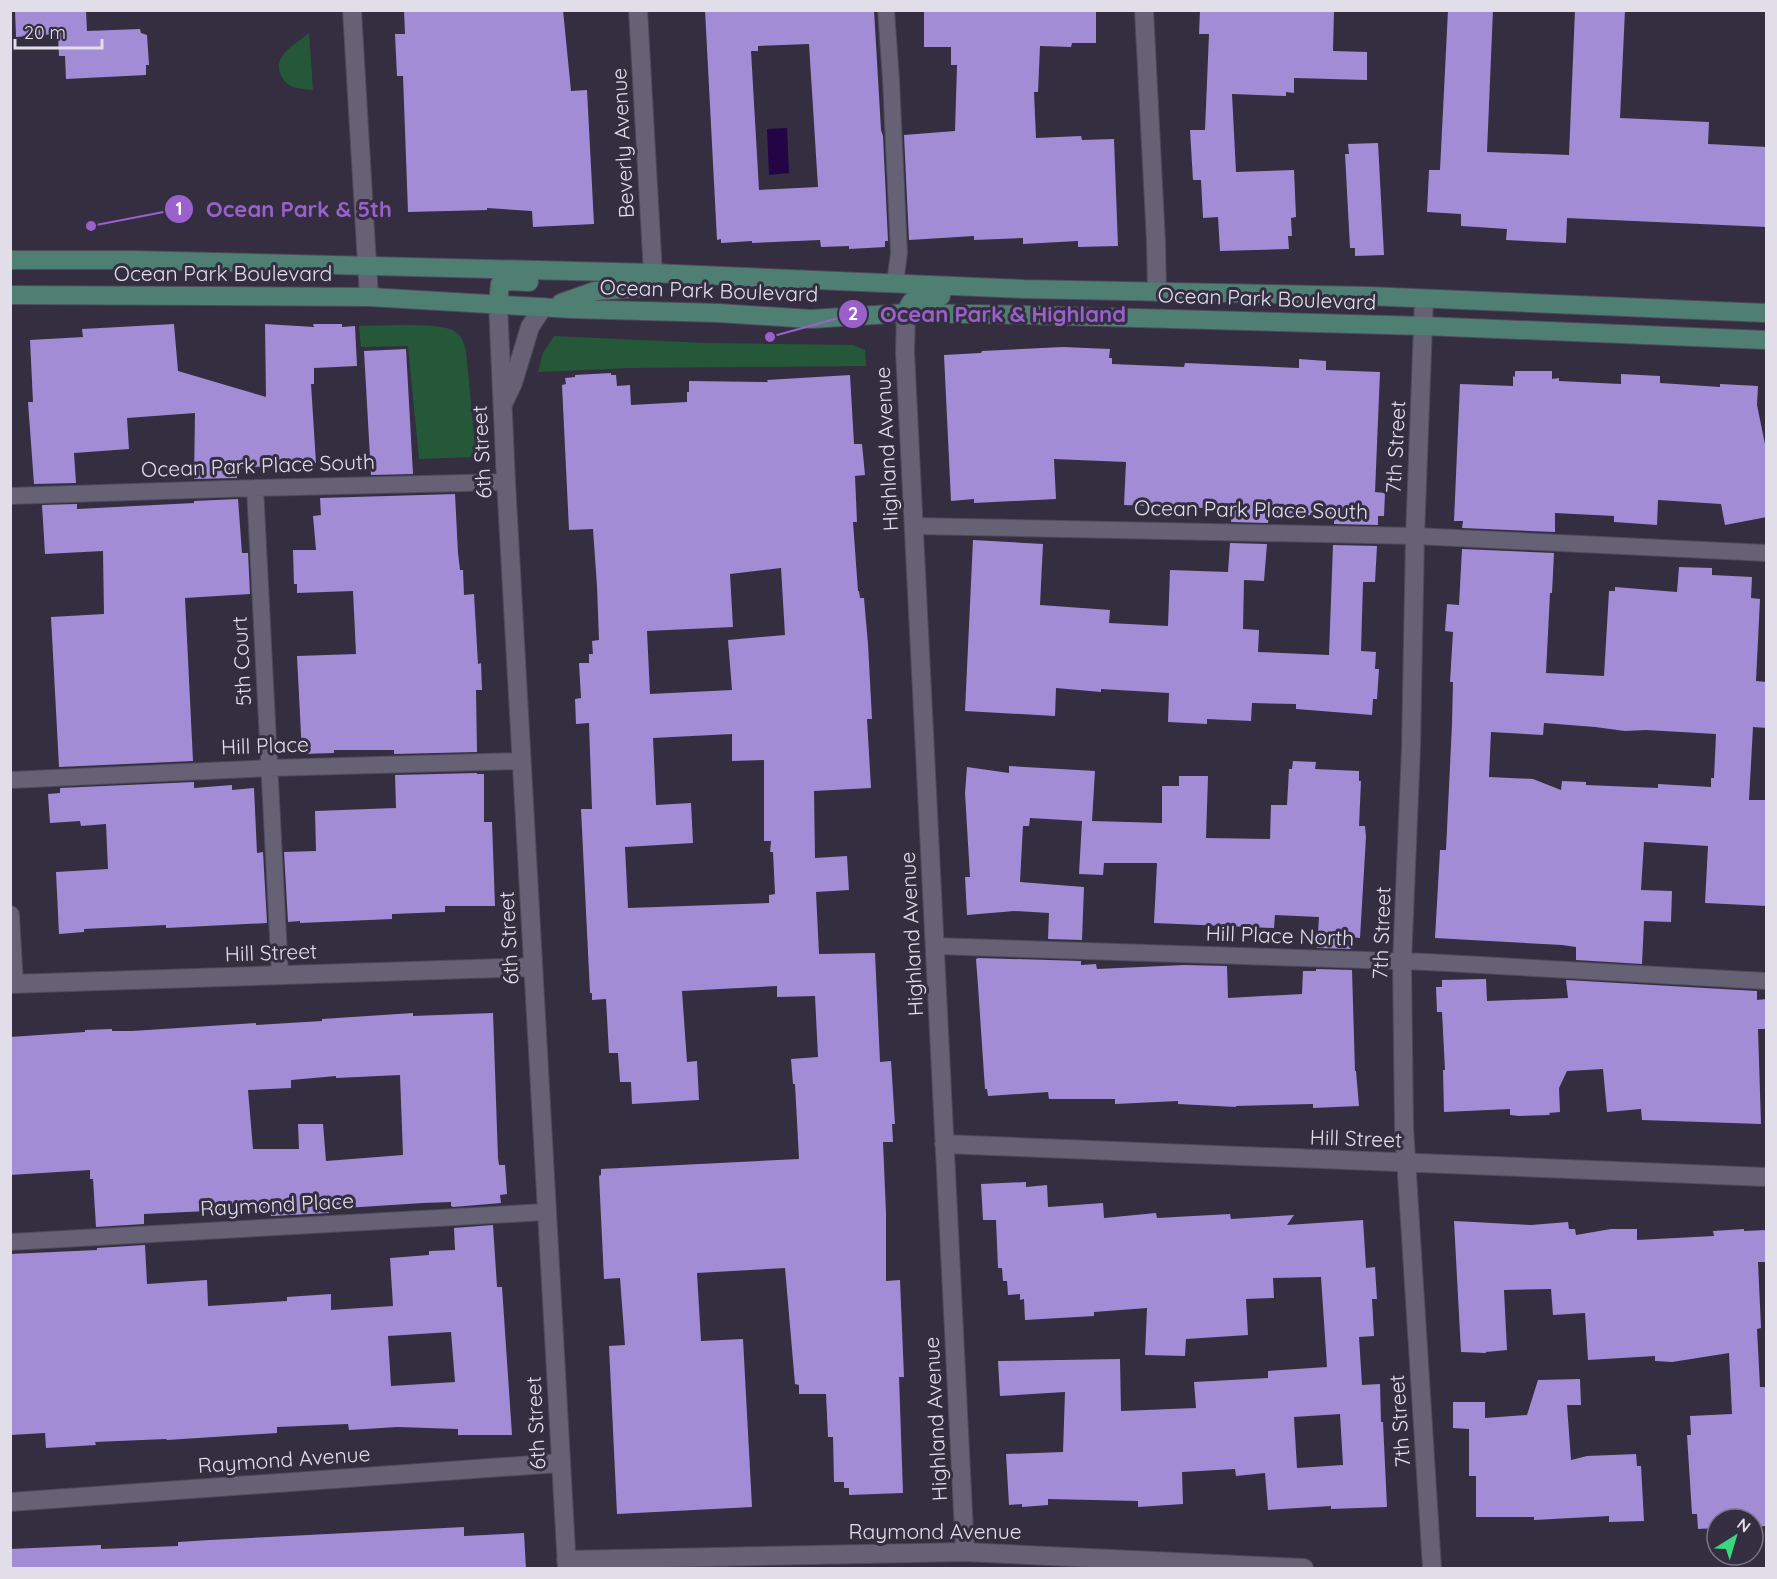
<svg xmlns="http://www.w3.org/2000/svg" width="1777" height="1579" viewBox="0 0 1777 1579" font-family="Quicksand,sans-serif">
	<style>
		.green { fill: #255838 }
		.water { fill: #230545 }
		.building { fill: #a28cd6; fill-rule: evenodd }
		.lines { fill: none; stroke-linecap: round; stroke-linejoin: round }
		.lane-casing { stroke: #4e4a5a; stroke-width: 18 }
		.street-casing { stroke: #4e4a5a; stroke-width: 20 }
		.secondary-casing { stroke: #4e4a5a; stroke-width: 20 }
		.lane { stroke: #666175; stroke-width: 16 }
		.street { stroke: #666175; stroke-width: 18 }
		.secondary { stroke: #4f7f73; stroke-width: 18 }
		.labels { text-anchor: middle; stroke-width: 6; stroke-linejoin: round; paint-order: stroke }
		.street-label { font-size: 21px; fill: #e1deea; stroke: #342e40 }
		.leader { fill: none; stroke: #9a61cc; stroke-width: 2 }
		.callout-dot { fill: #9a61cc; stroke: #342e40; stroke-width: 2 }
		.mark-label { font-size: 18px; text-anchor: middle; font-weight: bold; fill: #fff }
		.callout-label { font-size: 22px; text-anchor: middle; font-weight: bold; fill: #9a61cc; stroke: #342e40; stroke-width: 6; stroke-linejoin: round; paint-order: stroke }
	</style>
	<rect width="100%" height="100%" fill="#342e40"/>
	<path class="green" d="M309 33 313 90C307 89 299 89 293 87 281 82 274 66 283 55 290 46 301 40 309 33Z
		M359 326C380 326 438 322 454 331 462 336 464 343 466 351L476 457 419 459 408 346 361 347Z
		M554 336 707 343 853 345 865 350 866 366 631 368 538 372 543 353Z"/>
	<path class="water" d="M787 128 789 173 769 175 767 129Z"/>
	<path class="building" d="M15 10H86L87 31 140 29 141 33 147 35 149 65H146V75L66 79 65 56H59L58 36 56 34 16 37Z
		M404 10H563L571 91 587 90 594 224 533 227 532 211 487 208V210L408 212 403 76H397L395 34H405Z
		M705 10H874L881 130 883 136 888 241H885V247L849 249V246L821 247 820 240 752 243V241L721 243V239L717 240ZM809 44 818 187 759 190 751 51H758V46Z
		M924 10H1096V43H1072L1071 47 1040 46 1038 92H1034L1036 138 1081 136 1082 140 1114 139 1118 246 1078 247V241L1023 244V238L974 240V236L909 240 904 135 955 131 957 65H951V47H924Z
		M1200 10H1334L1333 51 1367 52V80L1294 78V93L1286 92V96L1232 94 1236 172 1294 170 1296 217 1291 218 1292 236H1288L1289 249 1220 251 1218 217 1203 218 1201 180H1193L1190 130H1205L1209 34H1199Z
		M1448 10H1493L1487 152 1569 155 1575 10H1625L1620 118 1709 122 1708 144 1767 147V227L1567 218 1566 243 1506 240 1507 229 1461 226V214L1427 212 1429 170H1440Z
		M1378 143 1384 255 1355 256V248H1350L1345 154H1349L1348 144Z
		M174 324 178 371 266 397 265 324 314 327 313 324H342V327L355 326 357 366 314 368V384H311L316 463 236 468 237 478 194 479 195 413 127 418 129 449 74 453 76 483 34 484 28 402H33L30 340 83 337 82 329Z
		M1063 347 1110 349 1109 358H1112V364L1184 367 1185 363 1299 368V359L1326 361V370L1380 372 1375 492 1385 493 1384 516H1378V525L1334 524V516L1269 514 1268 523 1231 522 1232 509 1124 505 1126 462 1054 459 1056 499 974 503V499L951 501 944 355 981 353 982 351Z
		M406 349 413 474 371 475 364 351Z
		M1515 371H1552V379L1559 378V381L1621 384V374L1660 376V383L1720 387V384L1758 386 1757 405 1767 454V517L1725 525 1721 504 1658 500 1657 525 1614 522V516L1555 513V532L1462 528 1463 521H1454L1460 384 1513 386V376L1515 377Z
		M611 373V375H616L617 386 630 385 631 405 687 402V392H689V381L768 382 767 380 850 375 854 444H862L865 475 855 476 857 522H853L858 591H859L860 598H864L868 644 872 719H867L871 788 814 791 815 858 847 856 849 890 816 892 819 954 875 953 880 1062 891 1061 895 1124H892L893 1142H883L886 1213V1281L900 1280 904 1377H899L903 1493 849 1495V1488H844V1482H834L833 1437H828L826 1394H799V1385L795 1384 785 1268 697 1273 701 1341 743 1339 752 1507 617 1514 609 1346 625 1345 620 1278 604 1279 599 1176 601 1175V1169L799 1159 795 1084H793L791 1059 818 1057 815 996 777 997V986L682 991 687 1062 697 1061 699 1100 632 1104 631 1082H620L618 1053H609L606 999 592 1000V993H590L581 809H592L589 723 576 724 575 699 581 698 579 663H589V654H593L592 641 599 640 597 586 593 529 569 530 562 385 566 384 565 378 575 377V375ZM781 568 785 635 728 640 732 690 650 694 647 631 733 627 730 574ZM732 734V761L764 760V841H771L770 852H773L775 894 769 895V903L628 908 625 847 693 843 691 803 656 805 653 738Z
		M455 494 458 553 460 570H463L464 595 474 594 478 664 481 663 482 690H476L477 752 394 754V750H334V753L302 754 297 656 356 654 353 591 297 593V584H294L293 550H316L313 516 321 515 320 498Z
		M238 499 242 553H248L250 594 185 598 193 761 59 767 51 617 104 614 103 551 45 554 42 505 77 504V509L194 503V501Z
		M973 540 1043 544 1040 605 1110 610 1109 623 1168 626 1170 570 1228 572 1230 543 1267 544 1264 581 1244 580 1243 629 1259 630 1258 652 1329 655 1333 545 1377 546 1375 582H1363L1361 651 1376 652 1375 669H1379L1377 699H1373L1372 715 1296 709V704L1252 703 1251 721 1207 719V724L1168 722 1169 693 1101 689V692L1056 688 1055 716 965 711Z
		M1462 549 1554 553 1552 593H1550L1546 673 1604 676 1609 591H1615V587L1677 592 1679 567 1712 568V575L1752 577 1751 598 1760 599 1756 681 1767 682V728L1753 727 1749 800H1767V906L1705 903 1708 846 1644 842 1641 890 1672 891 1671 922 1644 921 1642 964 1576 960V947L1562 945 1435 938 1440 850H1446L1452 724 1453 682H1450L1453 632 1445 631 1447 604 1459 605ZM1544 723 1595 727 1625 731 1646 730 1716 734 1714 778H1711V787L1658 784V788L1586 785V782L1562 781 1561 790 1533 779 1489 777 1491 732 1543 735Z
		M1293 761 1316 762 1315 769 1359 771V781H1361L1359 826H1365L1366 837 1360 938 1351 937V949L1317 948 1319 917 1275 915 1274 928 1154 923 1157 863H1104L1103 875 1079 874 1082 821 1030 818 1029 826H1023L1020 882 1084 887 1082 940 1048 939 1049 913 1014 911 967 915 965 877H970L965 793 967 767 1009 773V766L1095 771 1092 821 1162 823V786H1179V776H1208L1206 838 1270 839 1271 805H1287L1289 769H1292Z
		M477 773V774H484V822H492L495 906H445V912L392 914V919L300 923V921L288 922 284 852 316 851 315 811 396 808 395 775Z
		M194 782V788L232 785V790L254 788 257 853 263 852 267 923 166 928V925L84 929V932L59 934 56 872 108 869 106 824 81 826 80 821 50 823 48 794 60 793V788Z
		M978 958 1081 961V965L1096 964 1097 969 1184 965 1227 966 1228 998 1302 994 1303 971H1316V969L1352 970 1355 1071H1356L1359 1106 1313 1108V1104L1236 1106V1107L1178 1104V1101L1115 1104V1099H1049L1048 1092 988 1096 987 1089H985L978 986 976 959Z
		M1486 979 1487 1001 1568 998 1566 980 1757 991V1000L1767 999V1029H1758L1761 1124 1642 1120 1641 1109 1607 1112 1603 1069 1567 1071 1559 1088 1560 1112 1549 1113 1550 1115 1519 1116 1510 1115V1109L1444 1112 1443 1070H1445L1442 1012H1437L1436 987H1442V980Z
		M413 1013V1016L493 1013 498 1158 499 1165H505L507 1194 500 1195 501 1203 453 1207 451 1206V1202L423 1203 329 1209V1213L271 1216 270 1208 144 1214V1224L96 1227 93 1179H90V1170L10 1175V1037L85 1032V1030L112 1029V1031H132L256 1023V1025L322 1021V1019ZM400 1075 403 1155 326 1161 323 1124H298L299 1149H253L248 1090 291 1088V1080L336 1076V1078Z
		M1026 1182V1187L1047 1185 1048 1207 1103 1203 1104 1218 1156 1213 1157 1218 1230 1214 1231 1219 1294 1215 1287 1225 1363 1220 1366 1268 1375 1267 1377 1299H1372L1374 1336 1359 1337 1362 1385 1380 1384 1381 1422H1383L1387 1507 1331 1509V1506L1268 1510 1265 1473 1236 1476 1235 1469 1182 1472 1183 1504 1138 1507V1501L1048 1499V1505L1022 1507V1504L1009 1505 1006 1454 1063 1452 1065 1392 1000 1396 998 1361 1120 1359 1121 1411 1196 1408 1194 1382 1268 1378V1371L1327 1367 1321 1277 1273 1278 1274 1298 1246 1299 1248 1335 1186 1339 1185 1356 1145 1355 1147 1308 1094 1312V1316L1025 1320 1024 1299 1020 1300V1294L1008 1295 1007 1281H1003L1002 1268H998L996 1220H983L981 1184ZM1340 1414 1343 1465 1297 1468 1294 1417Z
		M1454 1221 1531 1225 1568 1222 1569 1229H1575L1576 1235 1611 1229H1637V1240L1714 1236 1713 1231 1744 1229V1231L1767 1230V1262H1758L1761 1328 1757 1329 1760 1387H1767V1526L1753 1527V1519H1717V1528L1698 1529 1697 1514H1692L1687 1435H1691L1690 1416 1732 1414 1729 1353 1672 1362 1655 1361V1356L1588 1360 1585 1313 1553 1315 1551 1289 1504 1290 1507 1350 1486 1352V1353L1461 1352Z
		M493 1225 497 1287H502L512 1435H458V1429L397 1427 349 1430 348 1424 277 1427V1433L167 1440 166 1439 95 1442 96 1445 46 1448 45 1433 10 1435V1254L97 1250V1248L145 1245 147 1284 207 1280 208 1306 287 1301V1297L331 1294V1310L393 1306 390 1258 429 1255V1251L455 1250 454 1228ZM451 1332 455 1382 391 1386 388 1336Z
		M1580 1379 1581 1405H1567L1571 1460 1587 1456 1636 1454 1637 1466H1641L1644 1521 1609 1522V1516L1534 1520V1517H1476V1476H1469V1429L1453 1428V1402H1485V1418L1527 1415 1538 1380Z
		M464 1527V1536L524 1533 526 1569H10V1549L101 1545V1549L178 1546V1542L210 1540Z"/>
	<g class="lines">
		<g class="lane-casing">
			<path id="lane" d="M886 10 891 80 899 253 895 283
				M255 488 280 975
				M10 496 255 488 506 482
				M914 526 1415 536 1766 553
				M10 780 270 768 522 761
				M935 946 1427 962 1766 981
				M10 1242 546 1212"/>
		</g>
		<g class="street-casing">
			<path id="street" d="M352 10 369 297
				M638 10 653 273
				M1144 10 1156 242 1157 292
				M1424 299 1415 536 1411 748 1402 962 1404 1127 1432 1568
				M498 304 506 482 567 1568
				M906 313 905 352 965 1552
				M504 402 513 383 530 327 543 307
				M10 915 14 984
				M10 984 533 967
				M944 1144 1766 1177
				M10 1502 560 1463
				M566 1560 965 1552 1304 1568"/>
		</g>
		<g class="secondary-casing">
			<path id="secondary" d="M10 260H133L653 273 1023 289 1367 296 1766 313
				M10 295 369 297 572 309 718 313 811 319 906 313 1028 315 1424 326 1766 340
				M561 303 595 291 640 288 646 286 652 280 653 273
				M498 304 500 284 507 281 529 282
				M906 313C912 293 922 295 941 296"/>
		</g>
		<use href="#lane" class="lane"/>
		<use href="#street" class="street"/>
		<use href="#secondary" class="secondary"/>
	</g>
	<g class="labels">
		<g class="street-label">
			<text transform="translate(623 143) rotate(-93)" y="7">Beverly Avenue</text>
			<text x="223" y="281">Ocean Park Boulevard</text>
			<text transform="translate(709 291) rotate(2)" y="7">Ocean Park Boulevard</text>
			<text transform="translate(1267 299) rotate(2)" y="7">Ocean Park Boulevard</text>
			<text transform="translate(1396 447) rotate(-87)" y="7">7th Street</text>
			<text transform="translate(887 449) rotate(-93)" y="7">Highland Avenue</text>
			<text transform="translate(482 452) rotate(-93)" y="7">6th Street</text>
			<text transform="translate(258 466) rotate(-2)" y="7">Ocean Park Place South</text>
			<text transform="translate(1251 510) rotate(1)" y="7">Ocean Park Place South</text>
			<text transform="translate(242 661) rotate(-93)" y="7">5th Court</text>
			<text transform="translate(265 746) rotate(-2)" y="7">Hill Place</text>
			<text transform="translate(1382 933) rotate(-88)" y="7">7th Street</text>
			<text transform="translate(912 934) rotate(-93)" y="7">Highland Avenue</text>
			<text transform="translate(1280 936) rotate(2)" y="7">Hill Place North</text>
			<text transform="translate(509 938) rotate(-93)" y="7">6th Street</text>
			<text transform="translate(271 953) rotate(-2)" y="7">Hill Street</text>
			<text transform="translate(1356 1139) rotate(2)" y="7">Hill Street</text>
			<text transform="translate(277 1205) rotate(-3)" y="7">Raymond Place</text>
			<text transform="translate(936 1419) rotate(-93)" y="7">Highland Avenue</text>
			<text transform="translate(1400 1421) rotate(-94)" y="7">7th Street</text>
			<text transform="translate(536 1423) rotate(-93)" y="7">6th Street</text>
			<text transform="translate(284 1460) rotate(-4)" y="7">Raymond Avenue</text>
			<text x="935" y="1539">Raymond Avenue</text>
		</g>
	</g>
	<path class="leader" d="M91 226L179 209M770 337L853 314"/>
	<g class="callout-dot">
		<circle cx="91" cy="226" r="6"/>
		<circle cx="770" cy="337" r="6"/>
		<circle cx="179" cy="209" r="15"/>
		<circle cx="853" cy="314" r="15"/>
	</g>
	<g class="mark-label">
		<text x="179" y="215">1</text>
		<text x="853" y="320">2</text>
	</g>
	<g class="callout-label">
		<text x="299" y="217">Ocean Park &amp; 5th</text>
		<text x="1003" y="322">Ocean Park &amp; Highland</text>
	</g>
	<rect width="1777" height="1579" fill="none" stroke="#e1deea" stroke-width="24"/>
	<g transform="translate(1735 1537) rotate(37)"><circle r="28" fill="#342e40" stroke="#797484" stroke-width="1.5"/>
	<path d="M0-4.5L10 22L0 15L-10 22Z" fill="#39d87f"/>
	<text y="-9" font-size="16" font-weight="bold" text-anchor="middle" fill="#e1deea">N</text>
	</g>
	<path d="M15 39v9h87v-9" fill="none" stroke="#e1deea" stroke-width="3"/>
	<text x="24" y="39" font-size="18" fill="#e1deea" stroke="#342e40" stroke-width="4.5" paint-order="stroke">20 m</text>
</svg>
